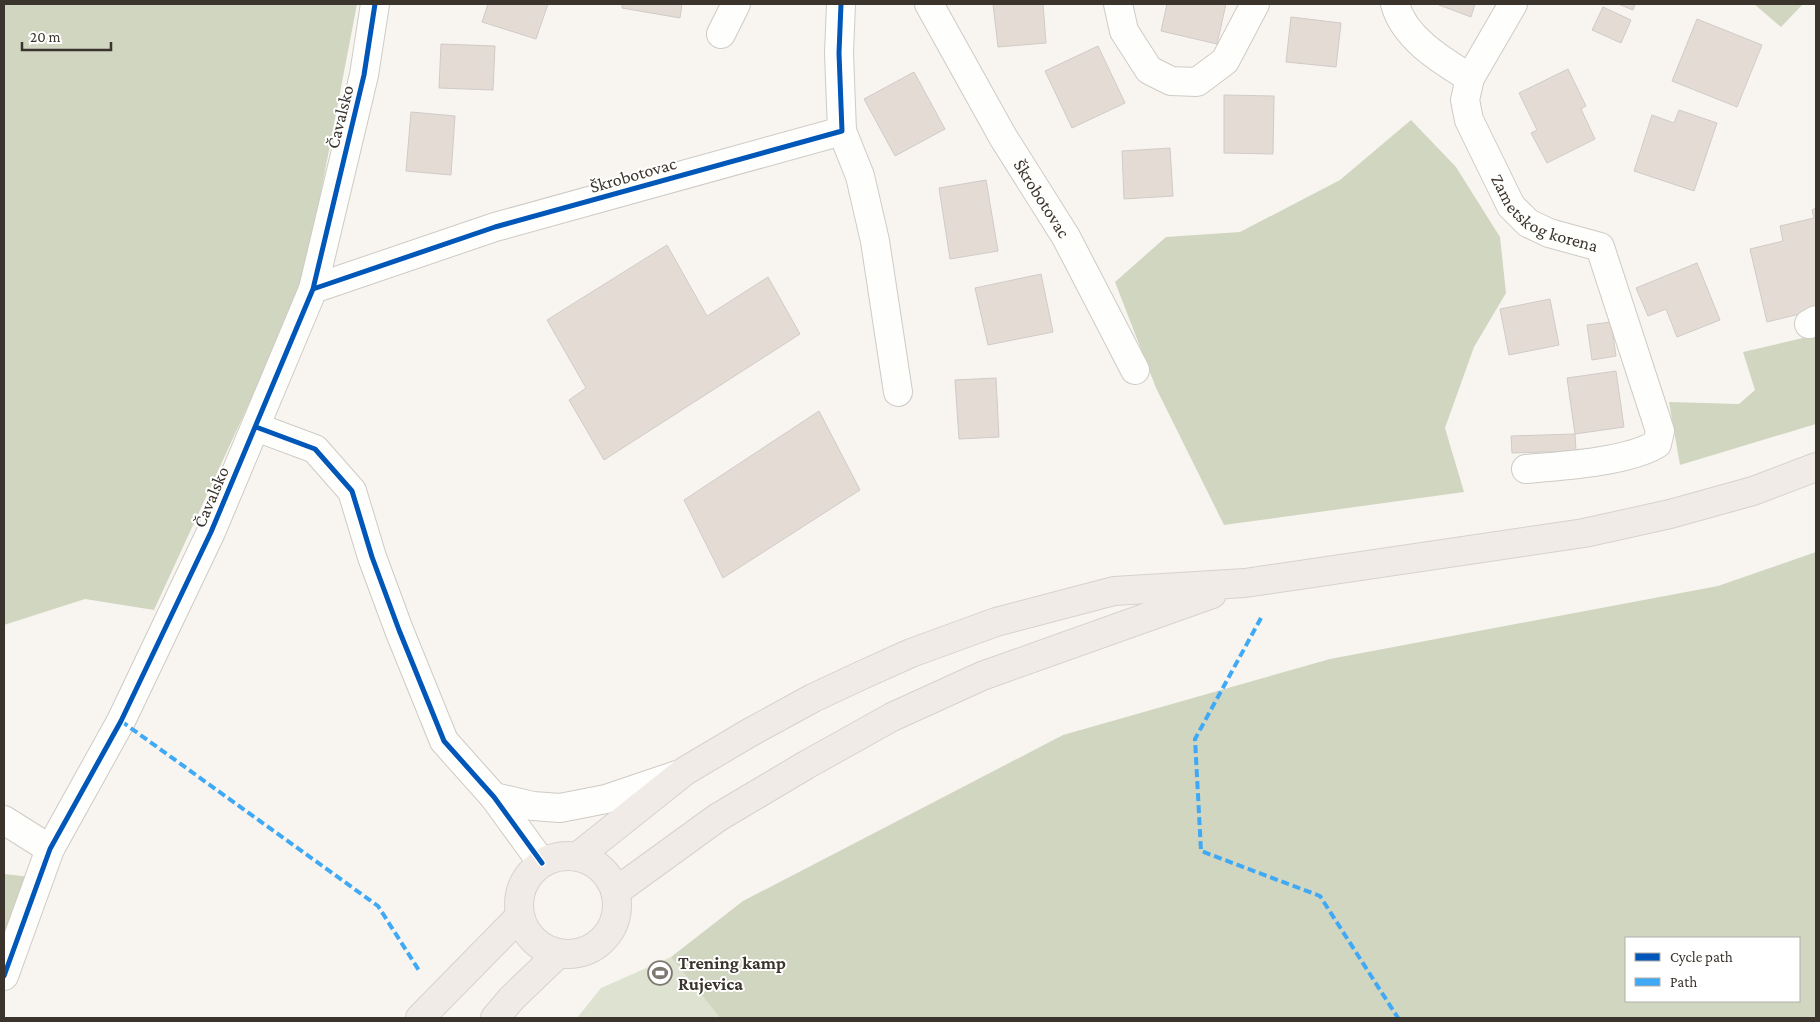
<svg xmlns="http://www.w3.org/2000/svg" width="1820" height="1022" viewBox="0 0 1820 1022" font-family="'Crimson Pro',serif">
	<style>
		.green { fill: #dee2d1 }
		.forest { fill: #d1d6c0; fill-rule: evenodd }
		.building { fill: #e4dbd5; stroke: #d0cbc6 }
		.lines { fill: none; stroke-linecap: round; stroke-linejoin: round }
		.minor-casing { stroke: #cfcac4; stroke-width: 30 }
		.major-casing { stroke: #d5d2cf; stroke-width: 30 }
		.minor { stroke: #fefefd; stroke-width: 28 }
		.major { stroke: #f0ebe7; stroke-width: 28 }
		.quiet { stroke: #3fa9f5; stroke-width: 4; stroke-dasharray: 8 4; stroke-linecap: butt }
		.cycleway-casing { stroke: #fff; stroke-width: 8 }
		.cycleway { stroke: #0057b8; stroke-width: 5 }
		.labels { text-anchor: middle; stroke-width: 4; stroke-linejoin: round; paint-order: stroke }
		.street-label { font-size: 18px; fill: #3b342c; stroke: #fff }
		.poi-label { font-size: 18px; font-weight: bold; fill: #3b342c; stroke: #fff; text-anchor: start }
	</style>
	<rect width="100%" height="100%" fill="#f8f5f0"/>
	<path class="green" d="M671 957 720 1018H577L601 988Z"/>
	<path class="forest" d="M4 4H357L303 286 154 610 85 599 4 625Z
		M1754 4H1803L1781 27Z
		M1411 120 1456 167 1500 237 1506 293 1474 347 1445 428 1464 492 1224 525 1156 388 1115 282 1166 237 1240 232 1340 180Z
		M1816 335V424L1680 465 1669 402 1739 404 1755 390 1743 352Z
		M1816 552V1018H720L671 957 743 901 1063 735 1330 659 1718 586ZM1799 938V1001H1626V938Z
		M4 874 31 877 4 946Z"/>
	<path class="building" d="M488 4H548L536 39 482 22Z
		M622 4H682L680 18 622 8Z
		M993 4H1043L1046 43 998 47Z
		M1167 4H1226L1217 44 1161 31Z
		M1439 4H1475L1471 17 1439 5Z
		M1618 4H1635L1633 10Z
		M1603 7 1631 20 1621 43 1592 30Z
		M1291 17 1341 23 1336 67 1286 62Z
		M1697 19 1762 45 1737 107 1672 81Z
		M441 44 495 46 493 90 439 88Z
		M1098 46 1125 103 1072 128 1045 71Z
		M1568 69 1586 106 1581 109 1595 139 1547 163 1531 133 1537 130 1519 93Z
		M914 72 945 129 895 156 864 99Z
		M1224 95 1274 96 1273 154 1224 153Z
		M1679 110 1717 123 1694 191 1634 171 1652 115 1674 123Z
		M411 112 455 116 451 175 406 171Z
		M1170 148 1173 196 1124 199 1122 151Z
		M986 180 998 251 950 259 939 188Z
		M1816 208V310L1767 322 1750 249 1783 241 1780 226 1814 218 1812 210Z
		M667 245 707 316 768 277 800 334 604 460 569 400 586 388 547 320Z
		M1697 263 1720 320 1677 337 1666 309 1648 316 1636 288Z
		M1041 274 1053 332 988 345 975 288Z
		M1550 299 1559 345 1509 355 1500 309Z
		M1611 322 1616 356 1592 360 1587 325Z
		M1616 371 1624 427 1575 434 1567 378Z
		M996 378 999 437 959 439 955 380Z
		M819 411 860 490 723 578 684 500Z
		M1575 434 1576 451 1512 453 1511 436Z"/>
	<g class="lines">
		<g class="minor-casing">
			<g id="minor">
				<path id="s1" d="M929 4 1003 137 1066 237 1135 370"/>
				<path d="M1118 4 1124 31 1149 70 1171 81 1197 82 1225 61 1255 4"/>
				<path d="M1395 4C1404 38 1441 60 1470 78"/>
				<path id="s2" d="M1513 4 1470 78 1465 100 1469 120 1511 206 1528 223 1549 233 1600 247 1660 431 1657 444C1627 462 1562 466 1526 469"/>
				<path d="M721 34 736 4"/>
				<path d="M842 131 860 176 875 241 898 392"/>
				<path d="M313 289 495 227 842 131 839 53 841 4"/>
				<path d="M1809 324 1816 320"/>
				<path d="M256 427 315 449 352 491 372 557 399 630 444 741 494 797 542 863"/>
				<path d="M494 797 533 806 560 808 606 799 677 775"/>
				<path d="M4 820 50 849"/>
				<path d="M4 976 50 849 121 721 211 532 313 289 364 75 375 4"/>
			</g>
		</g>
		<g class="major-casing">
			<path id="major" d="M519 905a49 49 0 1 1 98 0a49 49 0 1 1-98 0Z
				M577 857 685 771 749 733 813 698 860 676 911 653 996 622 1114 591 1245 583 1584 533 1670 514 1753 491 1816 467
				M615 892 717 818 806 765 892 717 982 676 1212 594
				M420 1018 520 916
				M495 1018 512 998 559 953"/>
		</g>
		<use href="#minor" class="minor"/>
		<use href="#major" class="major"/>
		<path class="quiet" d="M1261 618 1195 739 1201 851 1320 896 1398 1018
			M121 721 378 906 420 972"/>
		<g class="cycleway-casing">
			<path id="cycleway" d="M313 289 495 227 842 131 839 53 841 4
				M256 427 315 449 352 491 372 557 399 630 444 741 494 797 542 863
				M4 976 50 849 121 721 211 532 313 289 364 75 375 4"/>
		</g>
		<use href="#cycleway" class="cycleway"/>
	</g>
	<defs>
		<g id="stadium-ring" transform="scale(1.25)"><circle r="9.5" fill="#fff" stroke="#7d7871" stroke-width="1.5"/><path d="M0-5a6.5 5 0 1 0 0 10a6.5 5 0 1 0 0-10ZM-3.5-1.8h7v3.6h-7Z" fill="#7d7871"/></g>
	</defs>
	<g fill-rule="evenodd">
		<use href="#stadium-ring" x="660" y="973"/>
	</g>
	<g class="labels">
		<g class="street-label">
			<text transform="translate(340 117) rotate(-76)" y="6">Čavalsko</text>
			<text transform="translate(633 175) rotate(-16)" y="6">Škrobotovac</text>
			<text dy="6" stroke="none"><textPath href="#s1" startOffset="225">Škrobotovac</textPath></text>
			<text dy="6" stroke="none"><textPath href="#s2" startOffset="256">Zametskog korena</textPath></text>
			<text transform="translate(211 497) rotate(-67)" y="6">Čavalsko</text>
		</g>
		<g class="poi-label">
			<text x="678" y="969">Trening kamp<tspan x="678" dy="21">Rujevica</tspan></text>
		</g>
	</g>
	<rect width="1820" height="1022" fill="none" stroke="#3b342c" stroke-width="10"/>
	<rect x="1625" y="937" width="175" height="65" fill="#ffffff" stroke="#b1aeab"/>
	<rect x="1635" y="953" width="25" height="8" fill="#0057b8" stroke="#b1aeab"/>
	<text x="1670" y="962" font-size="15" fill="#3b342c">Cycle path</text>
	<rect x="1635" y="978" width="25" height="8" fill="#3fa9f5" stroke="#b1aeab"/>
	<text x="1670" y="987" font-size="15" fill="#3b342c">Path</text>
	<path d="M22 42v8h89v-8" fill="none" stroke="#3b342c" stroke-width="2.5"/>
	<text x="30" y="42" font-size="15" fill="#3b342c" stroke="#ffffff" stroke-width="4" paint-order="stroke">20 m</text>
</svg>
